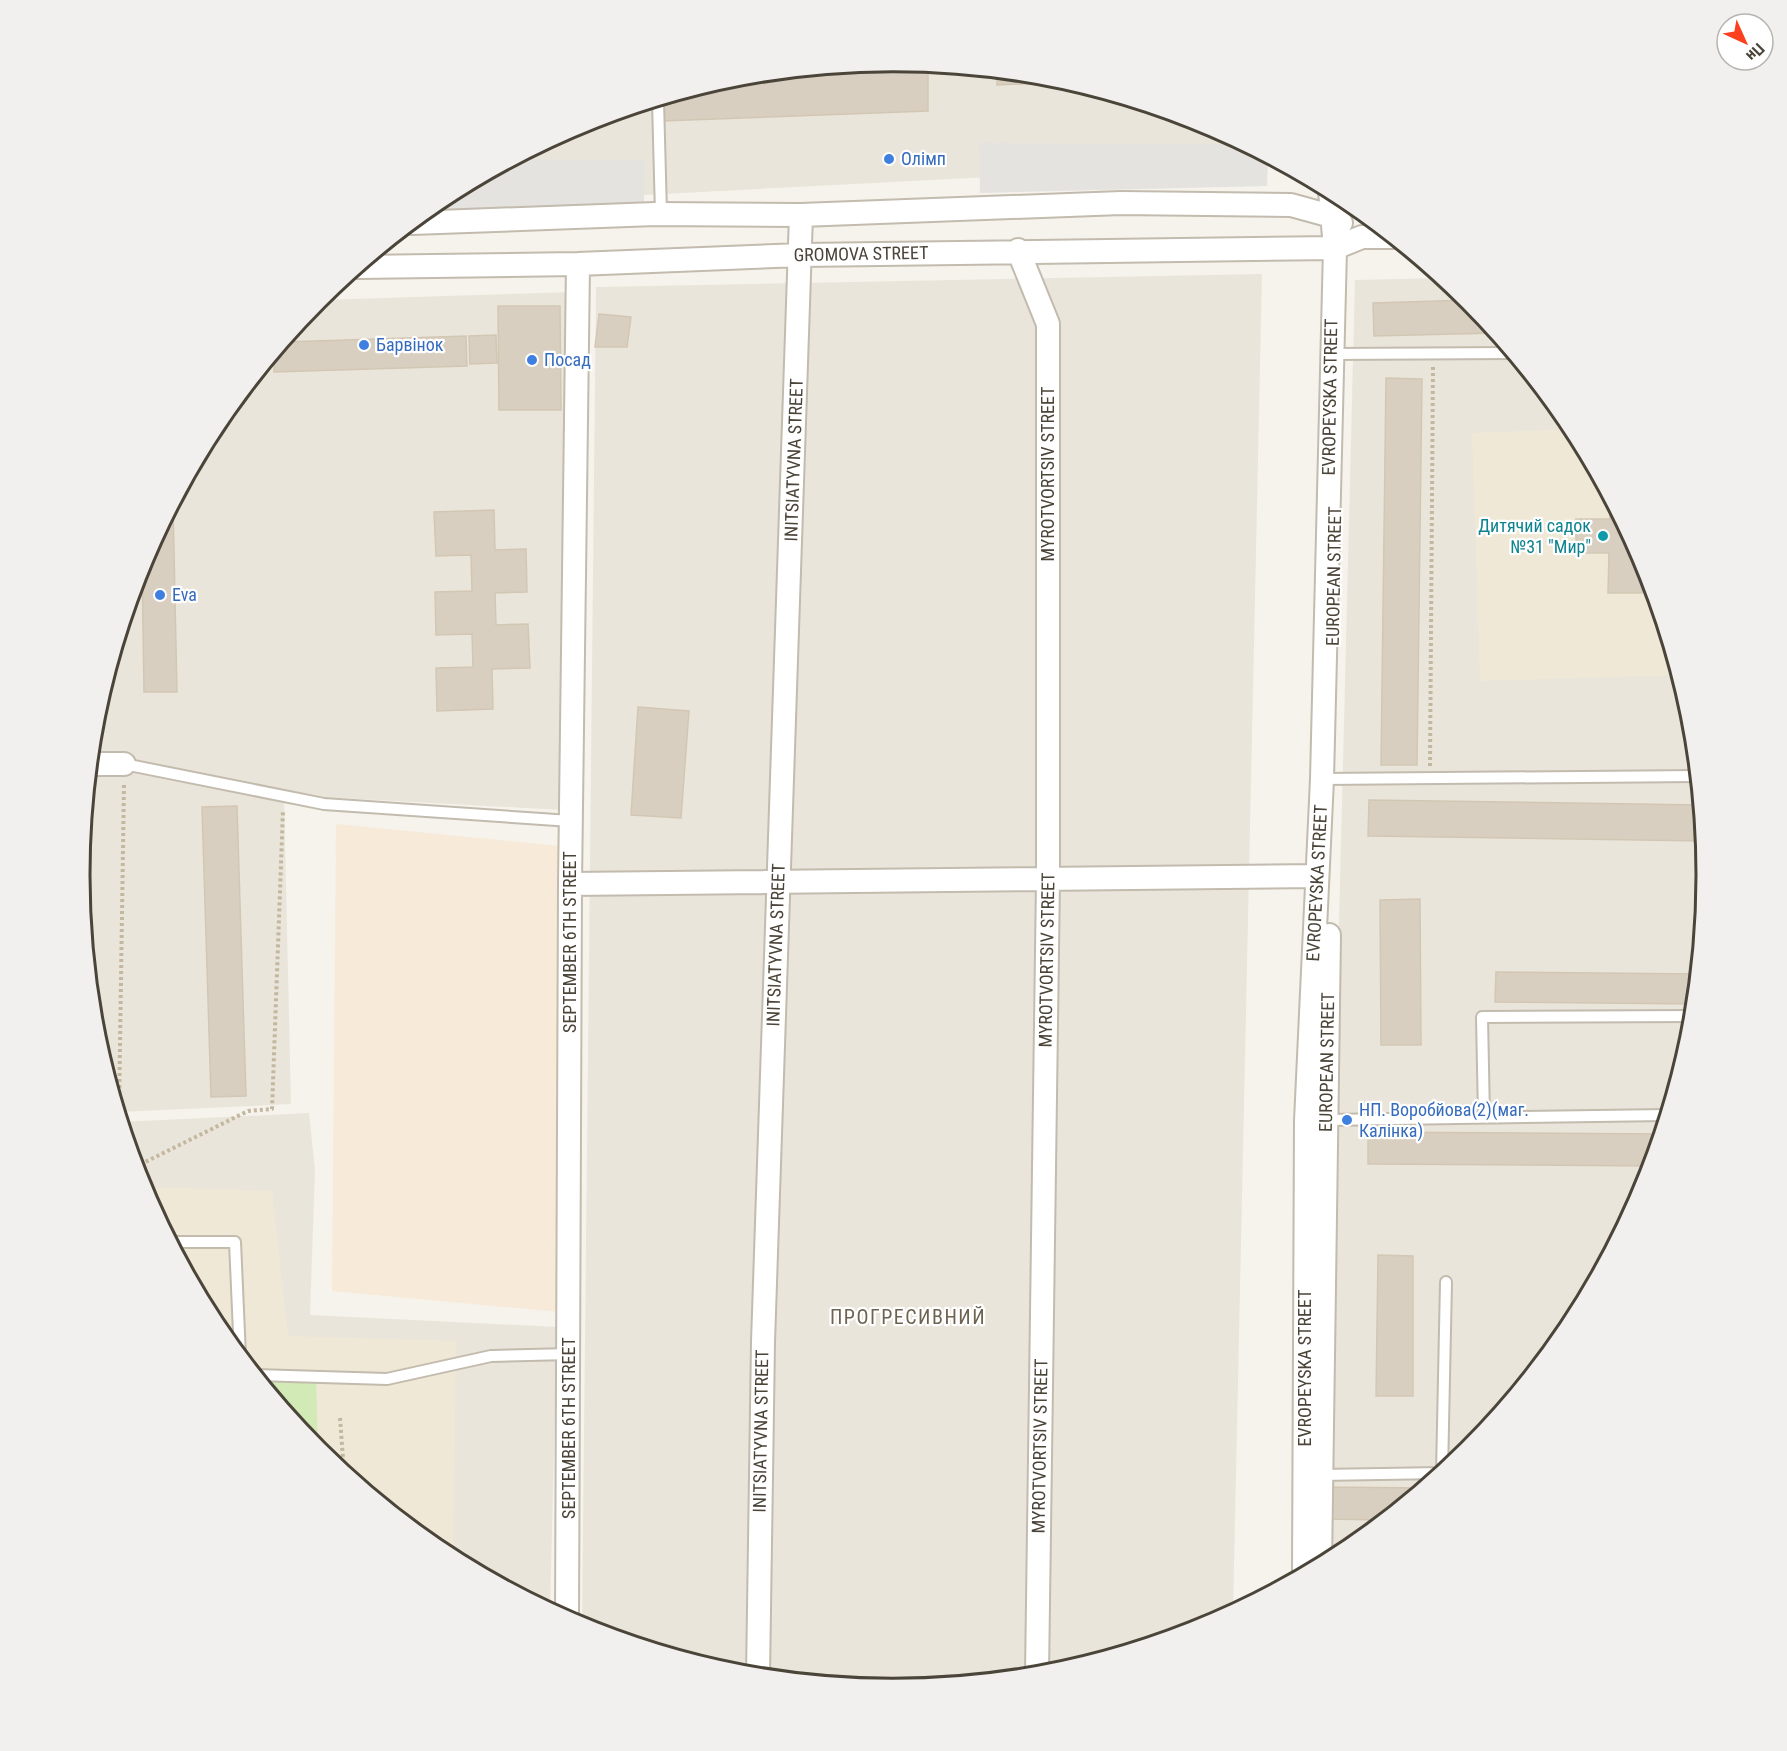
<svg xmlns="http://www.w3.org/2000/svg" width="1787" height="1751" viewBox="0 0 1787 1751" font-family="'Roboto Condensed',sans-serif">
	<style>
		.residential { fill: #eae5da }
		.commercial { fill: #f7ead8 }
		.education { fill: #efe8d6 }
		.green { fill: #d2eab5 }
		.parking { fill: #e5e3e0 }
		.building { fill: #d8cfc1; stroke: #d3c7b4; stroke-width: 1.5 }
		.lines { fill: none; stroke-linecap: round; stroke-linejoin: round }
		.service-casing { stroke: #c2bbae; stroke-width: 14 }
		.minor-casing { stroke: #c2bbae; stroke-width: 26 }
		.path { stroke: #c4b79f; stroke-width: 4; stroke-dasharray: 3 3; stroke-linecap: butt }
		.service { stroke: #fff; stroke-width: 10 }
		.minor { stroke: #fff; stroke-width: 22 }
		.shop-dot { fill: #3f7fe0; stroke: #fff; stroke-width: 2 }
		.culture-dot { fill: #0f9aa8; stroke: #fff; stroke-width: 2 }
		.labels { text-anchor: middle; stroke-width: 4.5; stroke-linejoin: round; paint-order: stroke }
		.shop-label { font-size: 18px; fill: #366cbe; stroke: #fff; text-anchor: start }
		.street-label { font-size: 18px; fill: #4b4439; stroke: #fff }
		.culture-label { font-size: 18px; fill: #0d838f; stroke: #fff; text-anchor: end }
		.neighbourhood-label { font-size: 20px; letter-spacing: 1.5px; fill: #6e6250; stroke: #fff }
		.rim { fill: none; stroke: #4b4439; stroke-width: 3 }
	</style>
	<rect width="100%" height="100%" fill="#f6f3ec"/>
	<path class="residential" d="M894 62 1053 77 1205 124 1278 162 433 206 582 123 735 77Z
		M1262 274 1233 1612 1205 1628 1052 1674 893 1689 734 1674 582 1627 596 287Z
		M1442 278 1469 300 1571 424 1646 564 1692 717 1707 876 1692 1035 1645 1187 1570 1328 1469 1451 1345 1552 1323 1565 1355 280Z
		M572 292 562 810 284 795 291 1104 119 1112 95 1034 80 875 95 716 142 564 217 423 318 300Z
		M309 1113 315 1170 310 1315 557 1327 550 1610 441 1552 318 1451 216 1327 141 1187 122 1122Z"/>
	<path class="commercial" d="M336 824 561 846 560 1312 332 1291Z"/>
	<path class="education" d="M1574 429 1646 564 1679 675 1480 681 1472 433Z
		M141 1187 272 1191 288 1336 456 1341 453 1558 441 1552 318 1451 216 1327Z"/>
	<path class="green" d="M316 1379 318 1451 260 1381Z"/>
	<path class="parking" d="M979 143 1243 144 1268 157 1267 186 980 193Z
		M516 159 644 160V204L424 213 442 198Z"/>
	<path class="building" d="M928 69V111L662 121 660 100 735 77Z
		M997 72 1053 77 1068 82 997 85Z
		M1087 88 1109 94 1087 95Z
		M1469 300 1496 333 1374 336 1373 303Z
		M498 306H560L561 410H499Z
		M599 314 631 317 627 347H595Z
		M496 335 497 363 470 364 469 336Z
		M466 336 467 366 274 372V354L284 342Z
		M1386 378 1422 379 1417 765H1381Z
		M1610 498 1643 559 1642 593H1608L1609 553H1576V519H1610Z
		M173 504 177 692H144L142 563Z
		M494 510 495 550 526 549 527 592 495 593 496 625 528 624 530 668 492 669 493 709 437 711 436 668 473 667 472 634 436 635 435 592 472 591 471 555 436 556 434 512Z
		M638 707 689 711 681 818 631 815Z
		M1369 800 1701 805 1704 841 1368 836Z
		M237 806 246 1096 211 1097 202 807Z
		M1420 899 1421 1045H1381L1380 900Z
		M1496 972 1698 974 1695 1004 1495 1002Z
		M1368 1132 1662 1134 1652 1166 1368 1164Z
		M1378 1255 1413 1256V1396H1376Z
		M1324 1487 1424 1488 1385 1520 1324 1519Z"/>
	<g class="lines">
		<g class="service-casing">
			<path id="service" d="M658 101 661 214
				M1331 354 1513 353
				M124 764 324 804 571 821
				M1322 779 1698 776
				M1484 1117 1482 1017 1694 1016
				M1326 1120 1667 1115
				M171 1242H235L240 1356
				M256 1375 387 1379 491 1356 570 1354
				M1442 1473 1446 1282
				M1320 1475 1442 1473"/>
		</g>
		<g class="minor-casing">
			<path id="minor" d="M412 223 655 214 801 215 1121 203 1291 205 1331 216 1341 223
				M1018 250 1048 324V879L1037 1675
				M358 267 578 264 801 255 1335 248 1362 237H1393
				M91 764H124
				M570 884 1316 876
				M1320 1566 1329 935
				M1304 1575 1306 1121 1322 779 1335 248 1330 191
				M567 1620 570 884 578 264
				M758 1676 763 1342 801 215"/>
		</g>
		<path class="path" d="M1430 766 1433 366
			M119 1112 124 783
			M135 1167 248 1111 272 1109 283 810
			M340 1418 344 1472"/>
		<use href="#service" class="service"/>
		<use href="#minor" class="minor"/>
	</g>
	<g class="shop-dot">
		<circle cx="889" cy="159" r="6"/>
		<circle cx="364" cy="345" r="6"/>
		<circle cx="532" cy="360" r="6"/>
		<circle cx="160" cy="595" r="6"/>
		<circle cx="1347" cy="1120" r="6"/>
	</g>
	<circle class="culture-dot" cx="1603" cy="536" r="6"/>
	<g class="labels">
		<g class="shop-label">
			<text x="901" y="165">Олімп</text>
			<text x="376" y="351">Барвінок</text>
			<text x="544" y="366">Посад</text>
			<text x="172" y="601">Eva</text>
			<text x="1359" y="1116">НП. Воробйова(2)(маг.<tspan x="1359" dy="21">Калінка)</tspan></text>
		</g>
		<g class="street-label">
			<text transform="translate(861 254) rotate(-1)" y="6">GROMOVA STREET</text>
			<text transform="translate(1330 397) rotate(-89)" y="6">EVROPEYSKA STREET</text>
			<text transform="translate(794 460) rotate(-88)" y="6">INITSIATYVNA STREET</text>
			<text transform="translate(1048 474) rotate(-90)" y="6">MYROTVORTSIV STREET</text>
			<text transform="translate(1334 576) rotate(-89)" y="6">EUROPEAN STREET</text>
			<text transform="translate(1317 883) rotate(-87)" y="6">EVROPEYSKA STREET</text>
			<text transform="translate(570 942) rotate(-90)" y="6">SEPTEMBER 6TH STREET</text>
			<text transform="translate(776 945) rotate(-88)" y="6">INITSIATYVNA STREET</text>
			<text transform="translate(1047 960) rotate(-89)" y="6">MYROTVORTSIV STREET</text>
			<text transform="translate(1327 1062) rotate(-89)" y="6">EUROPEAN STREET</text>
			<text transform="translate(1305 1368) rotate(-90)" y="6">EVROPEYSKA STREET</text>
			<text transform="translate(569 1428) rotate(-90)" y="6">SEPTEMBER 6TH STREET</text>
			<text transform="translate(761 1431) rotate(-89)" y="6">INITSIATYVNA STREET</text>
			<text transform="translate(1040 1446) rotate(-89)" y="6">MYROTVORTSIV STREET</text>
		</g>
		<g class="culture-label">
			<text x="1591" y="532">Дитячий садок<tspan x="1591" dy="21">№31 "Мир"</tspan></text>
		</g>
		<g class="neighbourhood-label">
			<text x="908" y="1324">ПРОГРЕСИВНИЙ</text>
		</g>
	</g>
	<path d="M0 0H1787V1751H0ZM90 875a803 803 0 1 1 1606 0a803 803 0 1 1-1606 0Z" fill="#f1f0ef" fill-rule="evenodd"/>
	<path class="rim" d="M90 875a803 803 0 1 1 1606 0a803 803 0 1 1-1606 0Z"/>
	<g transform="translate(1745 42) rotate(135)"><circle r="28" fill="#ffffff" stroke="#b7b4b0" stroke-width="1.5"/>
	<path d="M0-4.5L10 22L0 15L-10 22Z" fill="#fc3f1d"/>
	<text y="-9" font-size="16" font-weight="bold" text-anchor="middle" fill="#4b4439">Пн</text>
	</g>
</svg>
